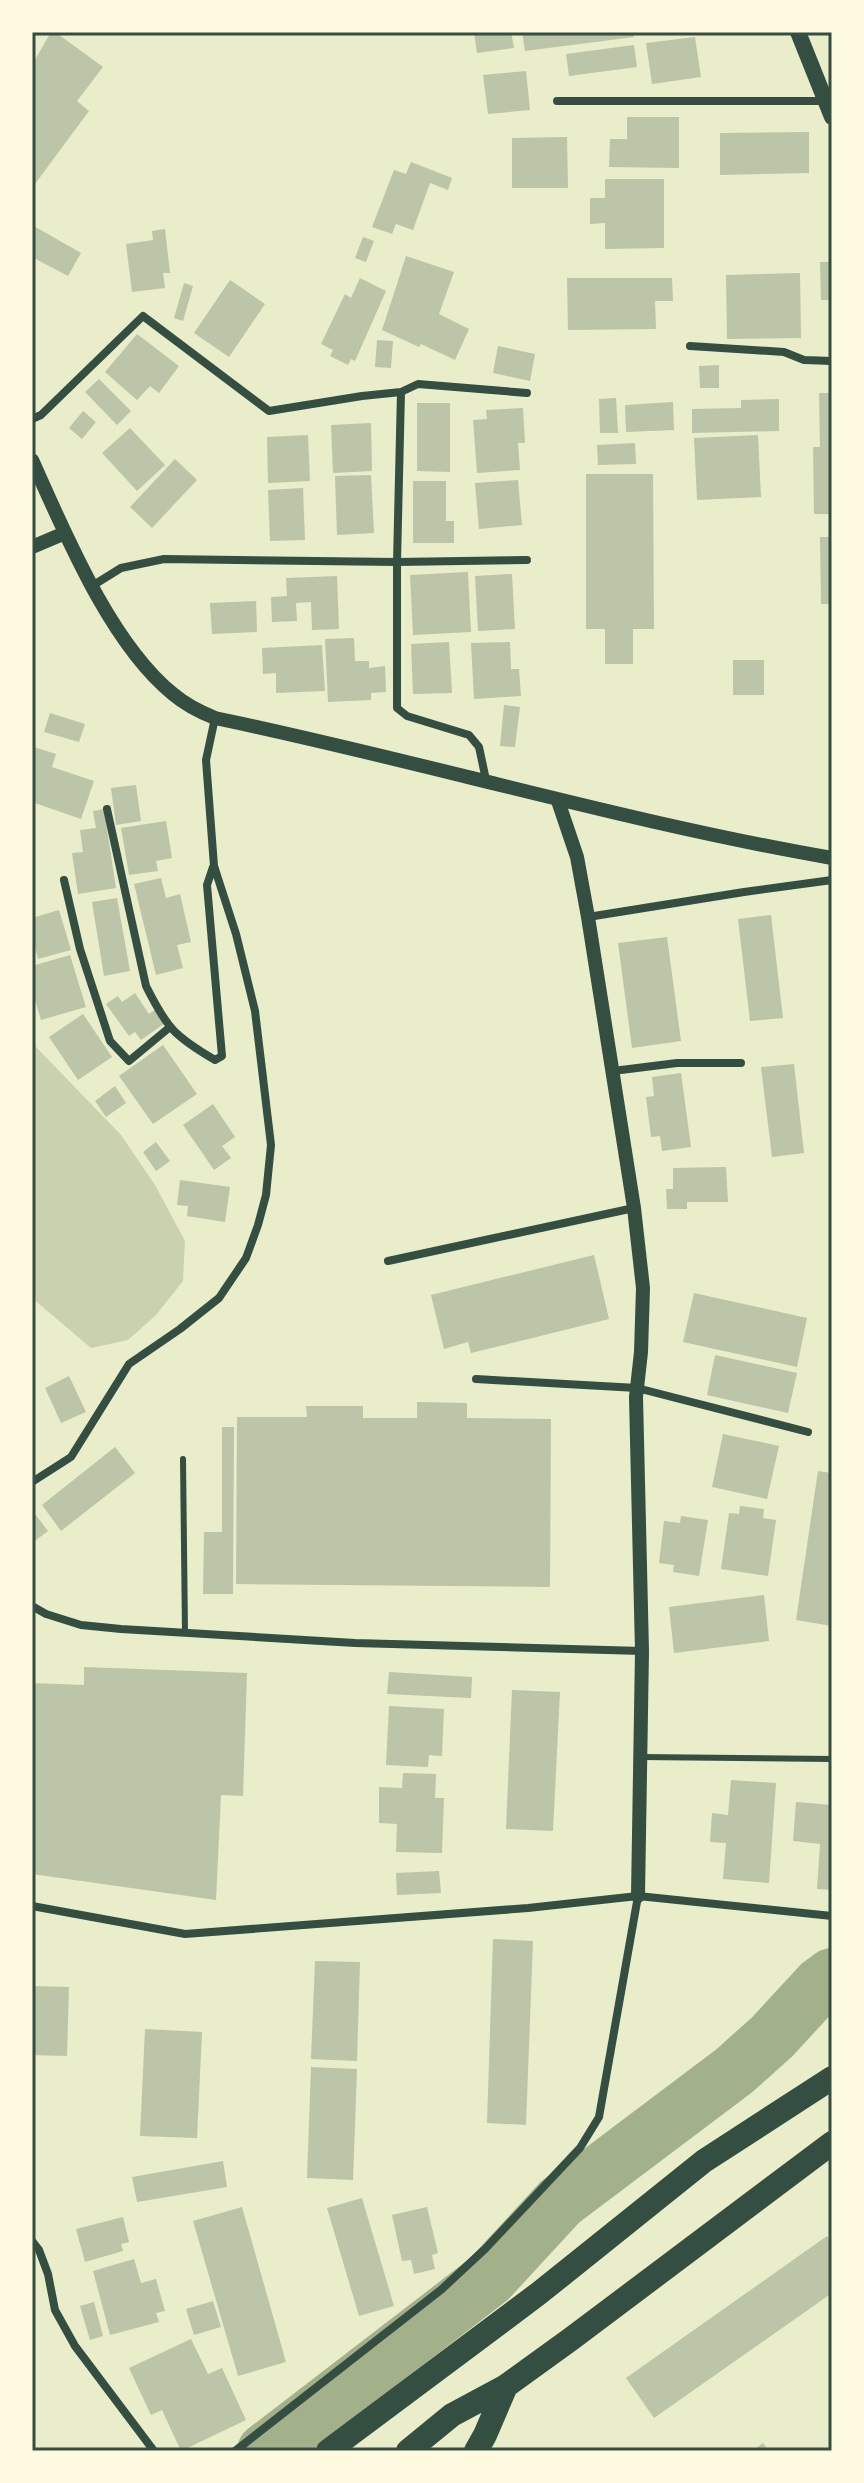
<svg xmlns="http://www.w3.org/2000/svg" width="864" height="2483" viewBox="0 0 864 2483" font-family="'Asap Condensed',sans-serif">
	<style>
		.green { fill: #cad2ad }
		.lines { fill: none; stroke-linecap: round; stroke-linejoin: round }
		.river { stroke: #a3b18a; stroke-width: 56 }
		.building { fill: #bcc5a7 }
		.service { stroke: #344e41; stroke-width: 6 }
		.minor { stroke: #344e41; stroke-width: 8 }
		.tertiary { stroke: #344e41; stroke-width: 14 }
		.secondary { stroke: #344e41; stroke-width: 16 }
		.motorway { stroke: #344e41; stroke-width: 24 }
		.neatline { fill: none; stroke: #344e41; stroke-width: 3 }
	</style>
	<rect width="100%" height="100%" fill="#e9edc9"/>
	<path class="green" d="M32 1031 36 1047 121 1135 155 1185 185 1241 183 1281 156 1315 128 1340 91 1348 32 1298Z"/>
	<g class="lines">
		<path class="river" d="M265 2451 489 2279 560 2202 734 2071 772 2037 820 1985 832 1976"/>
	</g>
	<path class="building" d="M51 32H55L103 67 77 101 89 111 32 188V65Z
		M474 32H511L514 48 477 53Z
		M522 32H634V37L525 51Z
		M695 37 701 77 652 84 646 43Z
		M634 45 637 67 569 76 566 54Z
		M526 71 530 110 488 114 483 75Z
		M627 117H679V168L609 167 610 139H627Z
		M809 132V173L720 175V133Z
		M567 137 568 188H512V138Z
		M411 162 452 178 448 190 430 183 413 230 396 224 392 234 372 227 394 170 406 174Z
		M605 179H664V248L605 249V223L590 224V198H605Z
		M32 225 81 253 68 276 32 257Z
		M165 229 170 273H163L165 288 132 292 126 244 153 240 152 231Z
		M363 237 374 241 366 262 355 258Z
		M406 256 454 272 439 314 469 329 455 360 421 344 419 347 382 330Z
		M820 262H832V300H821Z
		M800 273 801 338 727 339 726 275Z
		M360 278 386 291 355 361 351 359 348 365 330 356 333 350 321 344 345 294 351 298Z
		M567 278H672L673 301H655L656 329 568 330Z
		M230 280 265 304 229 357 194 333Z
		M184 283 193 286 183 321 174 318Z
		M137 334 179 366 159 393 150 386 137 400 105 372Z
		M377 340 393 341 391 368 375 367Z
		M498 346 535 354 530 381 493 373Z
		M719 365V388H700L699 366Z
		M99 379 131 411 117 425 85 392Z
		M819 393H832V514H814L813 447H820Z
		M616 398 618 433H600L599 399Z
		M779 399V431L692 433V409L741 408V400Z
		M673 402 674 430 626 432 625 405Z
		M417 403H450V472L417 471Z
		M523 408 525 443H518L520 470 477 473 473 420 487 419 486 410Z
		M83 411 96 422 82 439 69 428Z
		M371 423 372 471 333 473 331 425Z
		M130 428 165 465 137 491 102 453Z
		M308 435 310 481 268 483 267 437Z
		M758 435 761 497 697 500 694 438Z
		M635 443 636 464 598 465 597 445Z
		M175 459 197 480 152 528 130 507Z
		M586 474H653L654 629H633V664H605V629H586Z
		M371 475 374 533 337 535 335 476Z
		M518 480 522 525 479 529 475 483Z
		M413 481H446V521H454V543H413Z
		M303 488 305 540 270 541 268 490Z
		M820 537H832V604H821Z
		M468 572 471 632 413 635 410 575Z
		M512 574 515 629 478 631 475 576Z
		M337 576 339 629 312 630 311 602 296 603 297 621 272 622 271 597 287 596 286 578Z
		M256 601 257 632 212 634 210 603Z
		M354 638 355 661H369V668L385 666 386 692 371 693V700L328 702 325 639Z
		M449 642 452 693 413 694 411 644Z
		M510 642 511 669H519L521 696 474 699 471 643Z
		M322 645 325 691 276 693V673L263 674 262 648Z
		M733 660H764V695H733Z
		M504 705 520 707 515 747 500 746Z
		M50 713 85 724 79 742 44 732Z
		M34 747 56 754 52 767 94 781 81 819 32 802V755Z
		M136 785 141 821 116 825 111 788Z
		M104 809 116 888 78 894 72 853 83 852 80 830 96 828 93 811Z
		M166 821 172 858 156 861 158 871 129 875 121 828Z
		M161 878 166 898 180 894 191 942 177 945 183 968 156 975 134 884Z
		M117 898 130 971 104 976 92 902Z
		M59 910 71 950 38 959 32 936V918Z
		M771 915 783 1018 750 1021 738 919Z
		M667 937 681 1041 632 1048 618 943Z
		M70 955 86 1007 41 1020 32 990V966Z
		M135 993 149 1014 156 1009 165 1023 141 1040 135 1032 129 1036 106 1004 118 996 122 1002Z
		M83 1014 112 1057 78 1080 49 1037Z
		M163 1045 197 1094 153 1124 119 1076Z
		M794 1064 804 1153 772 1157 761 1067Z
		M681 1073 691 1147 662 1151 660 1136 651 1137 646 1097 654 1096 652 1077Z
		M115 1086 126 1103 106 1117 95 1101Z
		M213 1104 235 1137 222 1146 231 1158 214 1170 183 1125Z
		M156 1142 170 1161 156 1171 143 1152Z
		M726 1167 728 1202H687V1209H667L666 1189H673V1168Z
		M180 1180 230 1187 225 1222 187 1216 188 1206 177 1205Z
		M594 1255 609 1319 471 1353 468 1342 444 1349 431 1295Z
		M694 1293 807 1318 797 1367 683 1342Z
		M715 1355 797 1373 788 1413 707 1395Z
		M69 1376 86 1412 61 1423 45 1388Z
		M417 1402 467 1403V1418L551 1419 550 1587 236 1584 237 1417H307L306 1406H363V1418H417Z
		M222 1427H234L233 1594H203L204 1532H222Z
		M723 1434 779 1446 767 1499 712 1487Z
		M115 1447 135 1473 61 1531 42 1505Z
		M818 1471 832 1473V1626L796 1620Z
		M740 1506 764 1509 763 1518 776 1520 768 1576 721 1569 729 1513 739 1514Z
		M32 1510 48 1531 32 1543Z
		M681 1516 708 1520 699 1576 673 1572 674 1565 659 1563 664 1521 680 1523Z
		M764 1595 769 1641 674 1653 669 1607Z
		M84 1667 247 1673 243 1796 221 1795 216 1900 32 1874V1683L84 1685Z
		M389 1672 472 1677 471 1698 387 1694Z
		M512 1690 560 1692 553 1831 506 1829Z
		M389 1706 444 1709 442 1756 429 1755 428 1767 386 1765Z
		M403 1773 436 1774 435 1798H444L442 1853 396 1852 397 1824 379 1823V1787L402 1788Z
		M731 1780 776 1783 769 1883 723 1879 726 1843 710 1842 712 1813 728 1815Z
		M796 1802 832 1805V1890L817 1889 820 1844 793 1841Z
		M439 1871 441 1893 397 1895 396 1873Z
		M493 1939 533 1941 526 2125 487 2123Z
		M315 1961 360 1962 357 2061 311 2059Z
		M32 1986 69 1987 67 2056 32 2055Z
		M145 2029 202 2032 197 2138 140 2136Z
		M311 2067 357 2069 353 2180 307 2178Z
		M223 2161 227 2187 137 2202 132 2177Z
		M362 2198 394 2306 359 2316 327 2208Z
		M242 2207 286 2362 238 2376 193 2221Z
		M427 2207 438 2253 432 2255 435 2269 414 2274 411 2260 402 2261 392 2215Z
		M123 2217 129 2242 121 2244 123 2251 85 2262 76 2229Z
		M827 2236 832 2242V2293L654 2418 626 2378Z
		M134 2259 141 2283 156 2279 165 2311 156 2313 159 2322 110 2335 93 2271Z
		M213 2301 221 2327 194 2335 186 2309Z
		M94 2302 103 2336 90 2340 80 2306Z
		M191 2339 208 2374 222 2368 246 2420 181 2451 162 2410 151 2415 129 2368Z
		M763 2443 769 2451H752Z"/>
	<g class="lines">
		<path class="service" d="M183 1459 185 1633
			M640 1757 832 1759"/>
		<path class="minor" d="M557 101H827
			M690 346 784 352 804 360 832 361
			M401 392 418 384 527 393
			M32 419 41 415 143 316 269 411 362 396 401 392 397 562V708L407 716 469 735 479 747 486 780
			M92 586 121 568 164 559 397 562 527 560
			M107 809 146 986C167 1028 174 1036 215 1060L222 1056 207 885 213 867
			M64 880 80 949 110 1041 129 1061 170 1027
			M588 917 744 892 832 880
			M613 1071 677 1063H741
			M388 1261 634 1208
			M476 1379 637 1388 808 1432
			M32 1482 71 1457 129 1364 180 1329 219 1298 246 1258 258 1225 266 1195 271 1145 255 1011 236 934 214 866 206 760 215 718
			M32 1606 46 1614 81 1625 121 1629 355 1643 642 1651
			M32 1906 185 1934 528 1908 638 1896 832 1916
			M32 2241 39 2250 48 2274 55 2310 75 2346 154 2451
			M235 2451 442 2289 485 2249 580 2148 599 2117 638 1896"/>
		<path class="tertiary" d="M32 460C65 533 110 643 173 694 186 705 200 712 215 718 422 761 624 822 832 858
			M32 547 65 533
			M558 801 577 857 588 917 634 1208 643 1288 641 1352 636 1397 642 1651 638 1896"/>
		<path class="secondary" d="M798 32 832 117"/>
		<path class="motorway" d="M328 2451 538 2294 704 2161 832 2078
			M408 2451 452 2415 506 2386 571 2339 832 2143
			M476 2451 485 2435 506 2386"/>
	</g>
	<rect width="864" height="2483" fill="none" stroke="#fefae0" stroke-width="68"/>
	<rect x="34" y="34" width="796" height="2415" class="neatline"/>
</svg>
